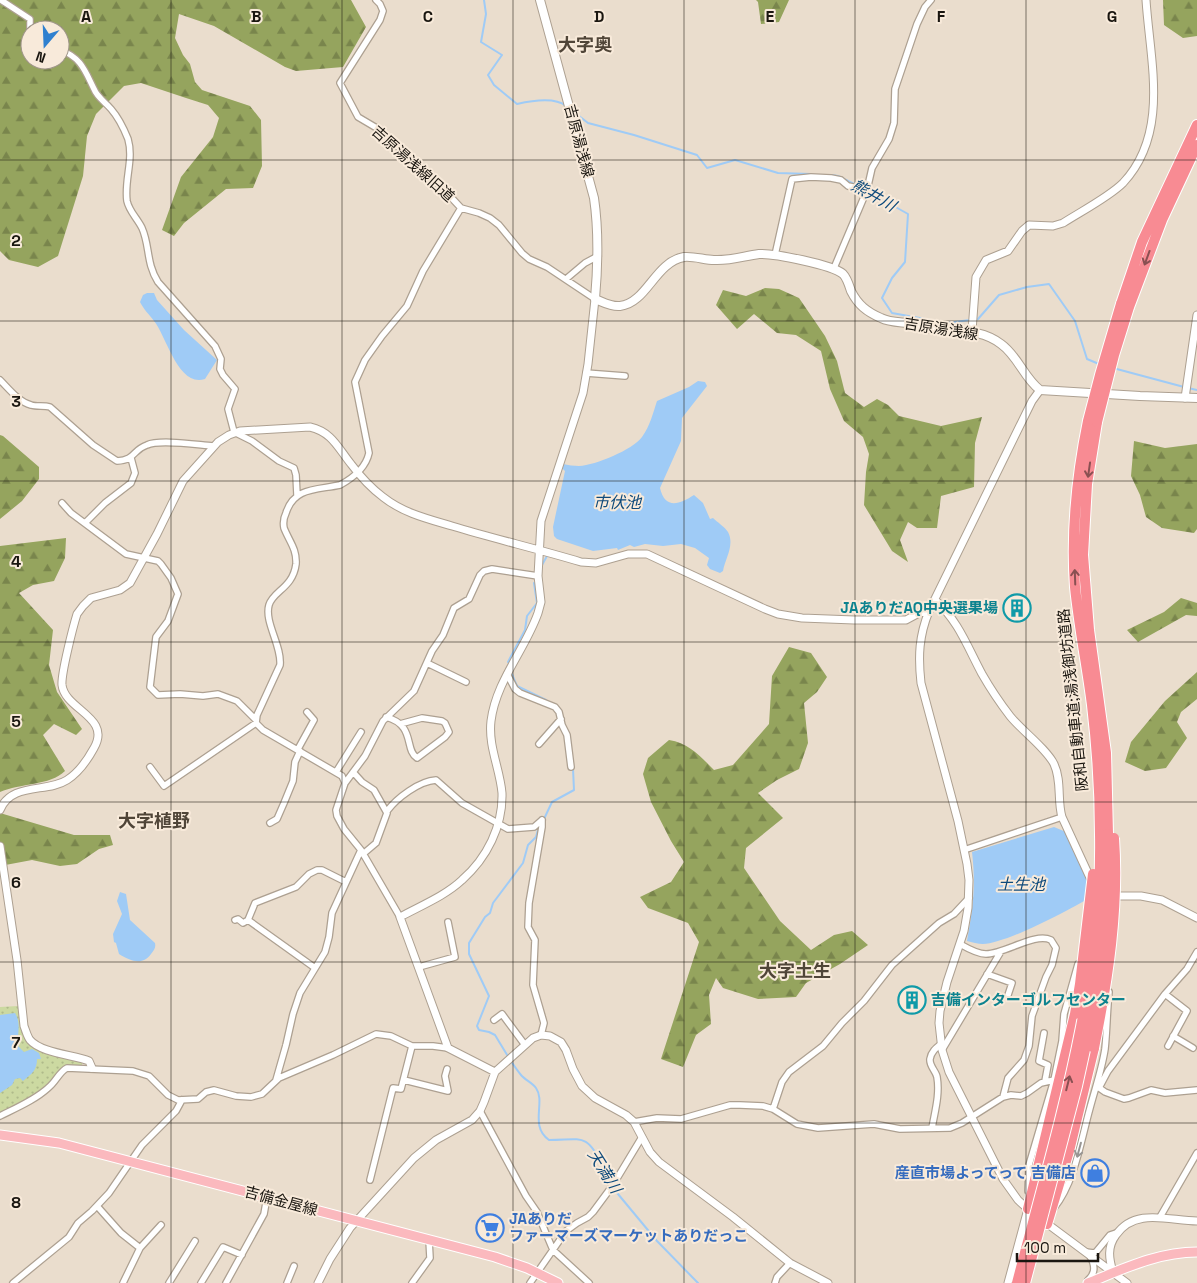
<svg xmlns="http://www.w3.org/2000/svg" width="1197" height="1283" viewBox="0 0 1197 1283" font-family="'Space Grotesk','Noto Sans JP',sans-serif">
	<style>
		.forest { fill: url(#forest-firs); fill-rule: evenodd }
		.park { fill: url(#park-dots) }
		.water { fill: #9fcbf6 }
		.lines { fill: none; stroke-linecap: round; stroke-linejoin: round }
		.stream { stroke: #9fcbf6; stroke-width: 2 }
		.minor-casing { stroke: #ada091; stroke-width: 8 }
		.tertiary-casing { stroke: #ada091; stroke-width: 9 }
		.secondary-casing { stroke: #ada091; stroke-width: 10 }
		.primary-casing { stroke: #fff; stroke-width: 11 }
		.motorway-casing { stroke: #fff; stroke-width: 12 }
		.minor { stroke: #fff; stroke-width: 5.5 }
		.tertiary { stroke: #fff; stroke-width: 7 }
		.secondary { stroke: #fff; stroke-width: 8 }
		.primary { stroke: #fbb9be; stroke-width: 9 }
		.motorway { stroke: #f88b93; stroke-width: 10 }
		.motorway-bridge-casing { stroke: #fff; stroke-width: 12; stroke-linecap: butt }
		.motorway-bridge { stroke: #f88b93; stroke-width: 10 }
		.oneway { stroke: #895052 }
		.oneway2 { stroke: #989693 }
		.grid { fill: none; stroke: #1a1610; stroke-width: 1; stroke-opacity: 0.55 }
		.labels { text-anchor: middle; stroke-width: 4; stroke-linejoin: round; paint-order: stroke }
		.street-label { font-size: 15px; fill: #1a1610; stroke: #f8eada }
		.culture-label { font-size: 15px; font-weight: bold; fill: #0d838f; stroke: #f8eada; text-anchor: end }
		.shop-label { font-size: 15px; font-weight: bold; fill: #366cbe; stroke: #f8eada; text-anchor: end }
		.water-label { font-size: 16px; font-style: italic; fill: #0e4a7b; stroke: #f8eada }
		.quarter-label { font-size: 18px; font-weight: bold; fill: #504538; stroke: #f8eada }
		.grid-label { font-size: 16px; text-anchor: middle; font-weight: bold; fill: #1a1610; stroke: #f8eada; stroke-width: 4; stroke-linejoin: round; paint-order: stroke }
	</style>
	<defs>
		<pattern id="forest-firs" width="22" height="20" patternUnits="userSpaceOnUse" patternTransform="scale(1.25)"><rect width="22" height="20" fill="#95a45e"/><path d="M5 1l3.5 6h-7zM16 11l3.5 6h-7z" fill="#79854c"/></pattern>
		<pattern id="park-dots" width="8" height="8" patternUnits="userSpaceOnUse" patternTransform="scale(1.25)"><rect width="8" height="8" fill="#ccd9a1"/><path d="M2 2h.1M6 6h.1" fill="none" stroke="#afba8a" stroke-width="1.8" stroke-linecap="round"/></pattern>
	</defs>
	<rect width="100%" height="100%" fill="#eaddcd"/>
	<path class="forest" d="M0 0H351L366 27 343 67 296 71 285 67 214 26 179 14 175 38 183 55 190 64 195 82 202 90 250 106 261 120 262 166 253 188 226 189 184 223 174 236 162 230 181 177 213 137 219 118 208 105 186 98 141 83 124 86 96 114 87 136 83 176 58 256 38 267 9 260 0 251ZM30 30H60V60H30Z
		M756 0H789L779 22 761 24 758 2Z
		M1163 0H1197V36L1183 38 1164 25Z
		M765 288 779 289 799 298 825 336 837 361 845 393 864 407 877 399 888 405 899 416 941 426 982 417 975 443 974 487 941 496 937 528H917L908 522 900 540 908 562 892 551 864 505 866 472 869 454 863 437 844 421 830 389 821 351 796 335 777 333 754 314 737 329 716 305 723 290 746 296Z
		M0 435 3 436 39 467V479L22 501 0 519Z
		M1134 441 1165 448 1197 444V529L1194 533 1162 528 1146 517 1140 495 1131 476Z
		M66 538 65 558 54 581 33 585 19 593 53 630 49 665 57 692 82 729 76 735 54 724 43 735 65 771C50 786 20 783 0 792V546Z
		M1181 598 1197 603V616L1186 615 1138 642 1127 630 1164 612Z
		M789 647 811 653 827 677 817 692 804 703 808 743 799 769 777 780 758 793 783 818 746 848 744 868 780 921 811 950 834 935 852 931 868 945 840 964 806 983 796 997 758 999 723 988 716 978 709 995 711 1024 696 1035 683 1067 661 1059 699 942 688 923 648 908 640 897 671 882 684 862 671 841 651 802 643 774 648 758 669 740C689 743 700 756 714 770L733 765 769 724 772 676Z
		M1197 672V699L1181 712 1177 722 1187 738 1166 768 1145 771 1125 762 1131 742 1165 701Z
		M0 813 74 835H110L113 845 99 849 77 864 60 866 32 860 0 866Z"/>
	<path class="park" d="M18 1006 22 1031 28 1042 82 1062V1065L65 1066 48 1085 38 1093 0 1113V1007Z"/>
	<path class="water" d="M147 293H154L157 300 184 330 217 360 205 379C178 388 166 335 154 321 149 314 144 310 140 302L143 295Z
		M698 381 705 382 707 386 682 418 681 441 660 488C665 510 680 504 694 495L703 503 710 519 713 518C717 522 725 527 728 532 735 545 725 559 723 571L720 573 710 569 707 565 709 558 695 548 681 544 663 546 645 544 634 547 630 545 618 550 617 548 593 551 557 539 554 536 553 527 565 471 562 468 563 464C568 465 574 466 579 466 596 465 632 450 642 437 650 426 653 413 657 401L689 387Z
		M1054 827 1066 832 1094 895C1074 908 1005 944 983 944 978 944 972 942 967 941 973 907 976 887 972 852Z
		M120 892 126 894 130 920 155 943C156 948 154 950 151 954 143 966 130 961 119 954L116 943 114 942 113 934 122 914 117 901Z
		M15 1013C21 1022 18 1034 17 1045L24 1052 32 1049 39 1053 41 1059H37C37 1071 31 1074 23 1081L20 1078 15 1079 12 1085 0 1093V1015Z"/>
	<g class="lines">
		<path class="stream" d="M484 0 486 14 481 42 502 55 488 75 494 85 517 104C530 101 554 96 566 106
			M574 112 588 123 634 135 697 155 707 168 735 160 778 173 811 174
			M831 175 838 176 856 185
			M867 191 908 214 905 262 892 278 882 298 892 313 947 323 970 320
			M975 320 978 319 999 295 1027 287 1049 284 1075 321 1087 359 1099 364
			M1113 368 1184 387
			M1188 388 1197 390
			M542 565 547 556
			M508 662 525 630 527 616 537 603 534 583
			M511 672 517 686 546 700
			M569 735 571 747
			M544 819 552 802 574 790 573 769
			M539 826 536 837 528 845 523 863 493 903 490 913 485 917 469 943V954L489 996 477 1026 479 1030 489 1032 495 1035C503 1048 511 1063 521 1075 525 1080 533 1083 536 1088 546 1102 529 1126 549 1140 582 1140 586 1132 603 1166 606 1172 607 1179 611 1184
			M613 1188 657 1241 698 1283"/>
		<g class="minor-casing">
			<path id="minor" d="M1 0 30 19V30
				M376 0 380 4 383 11 380 20 340 83 358 117 380 130 447 193 461 208 479 213 490 218 499 225 522 253 529 259 547 267 595 299
				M30 33V42
				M60 50C81 57 85 71 94 89 97 97 105 102 111 109 118 117 124 129 128 139 134 160 124 180 127 201 129 211 137 218 142 228 150 246 146 263 158 282L215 346 221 359 220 369 223 375 235 389 228 409 234 432 252 441 279 461 294 468 296 475 297 495
				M775 255 792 179 811 177 831 178 841 180 848 186 867 190
				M834 268 867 190 872 168 889 139 894 123 895 89 917 24 925 7 931 0
				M566 279 585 263 598 256
				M586 373 625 376
				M0 380C9 389 19 402 31 405 37 407 44 405 50 407L93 445 117 461C136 460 132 450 147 445 160 439 198 445 213 446
				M62 503 71 513 126 554 158 561 161 564 171 578 178 594 168 621 156 637 150 687 158 695 180 694 203 696 218 694 237 701 256 720
				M85 523 105 503 131 483 135 473 131 458
				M427 663 466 682
				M507 674 515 689 520 693 555 707 559 712 562 725 567 735 571 767
				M386 717C416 725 404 750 417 758L445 737 449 732 445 723 442 721 422 718 400 724
				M539 744 561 719
				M298 749 314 720 307 712
				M150 767 164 786 256 723
				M336 772 361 732
				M353 772 362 782 374 790 387 813 376 843 363 854
				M345 783 342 776 263 730 256 723 257 715 280 665C282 646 264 622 269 605 273 591 293 588 296 564 297 549 289 541 284 528 283 523 284 517 286 513 294 487 317 490 340 485 353 478 366 467 369 453L355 382 365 360 382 336 407 306 423 271 461 208
				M387 811C397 798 419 781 436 780L462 803 508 829 534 827 542 820
				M270 823 277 819 284 803 293 781 295 762 300 751
				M964 850 1062 817
				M400 917 361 850 344 829 337 816 336 810 345 783 365 756 383 721 414 691 432 651 443 635 454 608 469 599 480 575 484 571 492 569 538 576
				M235 920 238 919 243 923 248 920 315 968
				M248 920 255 903 296 887 309 874 317 870H322L346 882
				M960 944C967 948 977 954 986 954 1005 954 1035 932 1051 940L1056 948 1052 965 1046 977 1032 1016 1029 1046 1024 1060 1008 1078 1003 1097
				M419 967 455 957 448 922
				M987 974 1012 983 1008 995
				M1165 994 1187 1011 1168 1046
				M494 1020 502 1014 525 1045
				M1044 1033 1039 1061 1048 1065 1045 1081
				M541 1035 544 1023 533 985 535 940 528 927 529 903 542 827V820
				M1173 1036 1193 1048
				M942 1050 1000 953
				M276 1080 286 1045 293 1014 300 993 325 952 329 937 332 913 361 850
				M404 1080 448 1091 445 1076 447 1069
				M1098 1087 1105 1092 1124 1099 1129 1098 1151 1090 1165 1093 1197 1090
				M1099 1088 1108 1071 1165 994 1187 969 1197 952
				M773 1109 782 1082 789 1072 823 1046 842 1023 864 1001 892 965 939 923 954 914 969 898
				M480 1111 526 1196 537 1212 553 1250 589 1283
				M0 1116C16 1108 35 1100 48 1088 56 1082 59 1072 67 1068L133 1071 149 1076 168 1095 178 1100 198 1099 206 1092 214 1090 236 1096 251 1097 262 1094 279 1078 333 1055 376 1034 391 1036 412 1046H433L448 1048
				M634 1122 657 1118 681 1119 730 1105H740L763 1106 773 1109 797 1124 818 1128 874 1124 900 1129 950 1128 962 1123 1003 1097 1011 1095 1021 1096 1027 1093 1041 1083 1054 1080
				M932 1128C935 1111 940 1094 937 1077 936 1071 929 1066 930 1059 931 1052 936 1048 941 1044
				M370 1180 393 1088 401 1089 412 1046
				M1028 1191 1029 1165 1054 1080 1062 1041 1064 1014 1078 964
				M97 1206 121 1233 140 1248
				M1054 1208C1075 1182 1081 1140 1090 1108 1095 1089 1102 1069 1105 1049 1107 1030 1107 1011 1109 992
				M1160 1217 1197 1153
				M1086 1252 1094 1253 1096 1252 1110 1235 1116 1233
				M1088 1280C1096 1273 1095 1265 1090 1256
				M13 1283 69 1237 78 1223 92 1211 109 1193 142 1145 176 1111 182 1100
				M123 1283 140 1248 161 1225
				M169 1283 195 1241
				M201 1283 223 1247 242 1255
				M226 1283 264 1214 267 1197
				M287 1283 294 1266
				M412 1283 430 1258 429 1240
				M530 1283 566 1231 577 1223 588 1217 593 1212 613 1185 642 1137
				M775 1283 777 1277 790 1263"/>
		</g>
		<g class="tertiary-casing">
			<path id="tertiary" d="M972 331 976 277 986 260 1008 251 1022 231 1029 225 1053 226 1063 223C1080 212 1109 197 1123 183 1170 133 1150 61 1146 0
				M1185 398 1197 315
				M935 600C958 620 968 648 982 674 990 688 1000 703 1010 716 1022 731 1046 748 1054 764 1062 781 1057 800 1062 817L1092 882
				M0 810C11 782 47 793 67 780 78 773 88 759 94 748 112 717 65 710 62 685 61 674 73 627 77 614L83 606 91 598 120 590 130 583 157 534 183 481 218 442 229 435 240 431 310 427C332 432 338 448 351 464 360 476 371 488 383 497 403 513 428 519 452 526 495 539 538 549 581 562L596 563 628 554H647L765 609 778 614 802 618 854 620H906L919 613 929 611
				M0 846 17 960 24 1026C26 1031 27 1036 30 1040 41 1053 74 1055 89 1061L92 1068
				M1112 896H1141L1162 900 1197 918
				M495 1072 448 1048 400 917C420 906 445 896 462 880 487 858 503 826 502 793 500 769 488 746 491 721 496 681 525 650 538 613L541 602 538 576 541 521 583 393 588 364 595 299
				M1030 1211 1018 1200 1003 1179 949 1072 942 1050 939 1023 940 1011 947 982 964 931 968 908 969 880 967 864 958 821 921 683C918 656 919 636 929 611L1032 401 1040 390
				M1045 1222 1127 1283
				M1113 1272C1109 1259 1107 1247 1116 1235 1135 1207 1170 1221 1197 1221
				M318 1283 330 1259 350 1228 414 1158 436 1140 472 1120 480 1111 484 1102 495 1072 533 1038 541 1035 550 1036 561 1042 566 1050 573 1069 582 1086 595 1098 626 1115 634 1122 650 1152 659 1162 733 1217 790 1263 828 1283
				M1008 1283 1028 1209"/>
		</g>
		<g class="secondary-casing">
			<path id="secondary" d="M540 0 594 198C599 232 598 265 595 299 603 302 611 307 620 306 647 303 655 262 684 257 694 256 705 260 714 260 730 261 744 256 759 254 773 253 833 265 843 274 847 278 849 285 851 291 858 305 867 312 881 318 889 322 898 322 907 323 917 325 926 329 936 330 961 333 979 328 1001 344 1018 356 1024 378 1040 390L1140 396 1197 398"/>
		</g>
		<g class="primary-casing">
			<path id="primary" d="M0 1135 59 1143 495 1257 527 1268 558 1283
				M1088 1283C1123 1269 1158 1252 1197 1252"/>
		</g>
		<g class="motorway-casing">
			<path id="motorway" d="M1121 304 1142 242 1197 125
				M1129 307 1162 220 1197 145
				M1088 421C1077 475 1071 532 1075 587 1079 627 1087 665 1092 705 1097 747 1100 791 1100 834
				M1097 422 1087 484 1083 555 1089 630 1106 753 1108 834
				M1028 1209 1075 1014
				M1047 1224 1069 1151 1094 1048"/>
		</g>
		<use href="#minor" class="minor"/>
		<use href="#tertiary" class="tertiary"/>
		<use href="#secondary" class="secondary"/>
		<use href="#primary" class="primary"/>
		<use href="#motorway" class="motorway"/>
		<g class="motorway-bridge-casing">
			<path id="motorway-bridge" d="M1088 421 1100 375 1121 304
				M1097 422 1114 355 1129 307
				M1075 1014 1080 984 1093 874
				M1094 1048C1108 979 1119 908 1114 838
				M1017 1283C1055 1136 1103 988 1100 834
				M1025 1283 1077 1086 1094 1009 1104 930 1107 889 1108 834"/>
		</g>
		<use href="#motorway-bridge" class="motorway-bridge"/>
	</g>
	<defs><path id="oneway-shaft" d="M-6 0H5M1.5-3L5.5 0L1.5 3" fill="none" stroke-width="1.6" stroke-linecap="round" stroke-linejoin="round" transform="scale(1.25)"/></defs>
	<g class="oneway">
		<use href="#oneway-shaft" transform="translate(1147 258) rotate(110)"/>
		<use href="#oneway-shaft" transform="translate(1089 470) rotate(98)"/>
		<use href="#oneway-shaft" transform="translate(1075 577) rotate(-92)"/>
		<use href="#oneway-shaft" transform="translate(1068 1083) rotate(-76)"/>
	</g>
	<use class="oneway2" href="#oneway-shaft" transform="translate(1079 1150) rotate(105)"/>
	<path class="grid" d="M171 0V1283M342 0V1283M513 0V1283M684 0V1283M855 0V1283M1026 0V1283M0 160H1197M0 321H1197M0 481H1197M0 642H1197M0 802H1197M0 962H1197M0 1123H1197"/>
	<defs>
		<g id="building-ring" transform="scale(1.4375)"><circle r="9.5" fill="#f8eada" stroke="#0f9aa8" stroke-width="1.5"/><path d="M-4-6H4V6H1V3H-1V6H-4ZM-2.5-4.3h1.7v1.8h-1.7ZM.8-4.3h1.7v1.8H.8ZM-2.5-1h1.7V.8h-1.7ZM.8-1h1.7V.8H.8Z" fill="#0f9aa8"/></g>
		<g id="shop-ring" transform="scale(1.4375)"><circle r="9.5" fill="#f8eada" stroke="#3f7fe0" stroke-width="1.5"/><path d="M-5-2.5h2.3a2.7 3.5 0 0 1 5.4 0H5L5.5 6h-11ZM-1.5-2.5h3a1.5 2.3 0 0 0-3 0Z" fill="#3f7fe0"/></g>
		<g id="supermarket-ring" transform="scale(1.4375)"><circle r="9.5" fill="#f8eada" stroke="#3f7fe0" stroke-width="1.5"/><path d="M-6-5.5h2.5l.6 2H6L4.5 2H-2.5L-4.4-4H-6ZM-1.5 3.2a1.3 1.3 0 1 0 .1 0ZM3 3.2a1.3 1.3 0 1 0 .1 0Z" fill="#3f7fe0"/></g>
	</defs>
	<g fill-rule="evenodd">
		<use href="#building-ring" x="1017" y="608"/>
		<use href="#building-ring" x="912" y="1000"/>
		<use href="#shop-ring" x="1095" y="1173"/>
		<use href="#supermarket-ring" x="490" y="1228"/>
	</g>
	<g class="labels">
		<g class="street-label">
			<text transform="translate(579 141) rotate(75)" y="5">吉原湯浅線</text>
			<text transform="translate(413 164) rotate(42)" y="5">吉原湯浅線旧道</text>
			<text transform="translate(941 329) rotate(9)" y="5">吉原湯浅線</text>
			<text transform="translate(1073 700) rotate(-96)" y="5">阪和自動車道;湯浅御坊道路</text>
			<text transform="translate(281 1201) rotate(15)" y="5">吉備金屋線</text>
		</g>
		<g class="culture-label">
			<text x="998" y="613">JAありだAQ中央選果場</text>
			<text x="931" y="1005" text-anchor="start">吉備インターゴルフセンター</text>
		</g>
		<g class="shop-label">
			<text x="1076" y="1178">産直市場よってって 吉備店</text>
			<text x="509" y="1224" text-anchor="start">JAありだ<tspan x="509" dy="17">ファーマーズマーケットありだっこ</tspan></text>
		</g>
		<g class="water-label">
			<text transform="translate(874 195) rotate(29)" y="6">熊井川</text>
			<text x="617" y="508">市伏池</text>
			<text x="1021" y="890">土生池</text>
			<text transform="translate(605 1171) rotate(58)" y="6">天満川</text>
		</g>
		<g class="quarter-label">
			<text x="585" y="51">大字奥</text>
			<text x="154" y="827">大字植野</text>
			<text x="795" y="977">大字土生</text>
		</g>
	</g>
	<g class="grid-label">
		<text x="86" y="22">A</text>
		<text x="256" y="22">B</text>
		<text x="428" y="22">C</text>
		<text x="599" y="22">D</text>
		<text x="770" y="22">E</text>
		<text x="941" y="22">F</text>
		<text x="1112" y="22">G</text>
		<text x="16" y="246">2</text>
		<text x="16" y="407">3</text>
		<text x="16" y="567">4</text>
		<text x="16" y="727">5</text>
		<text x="16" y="888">6</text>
		<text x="16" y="1048">7</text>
		<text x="16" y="1208">8</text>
	</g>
	<g transform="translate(45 45) rotate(199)"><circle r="24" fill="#f8eada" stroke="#9f9589"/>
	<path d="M0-4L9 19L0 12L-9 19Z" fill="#2f80cf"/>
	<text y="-8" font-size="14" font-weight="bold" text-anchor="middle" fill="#1a1610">N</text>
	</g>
	<path d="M1017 1253v8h81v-8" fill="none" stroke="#1a1610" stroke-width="2.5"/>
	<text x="1024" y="1253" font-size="15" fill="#1a1610" stroke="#f8eada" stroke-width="4" paint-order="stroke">100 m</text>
</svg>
